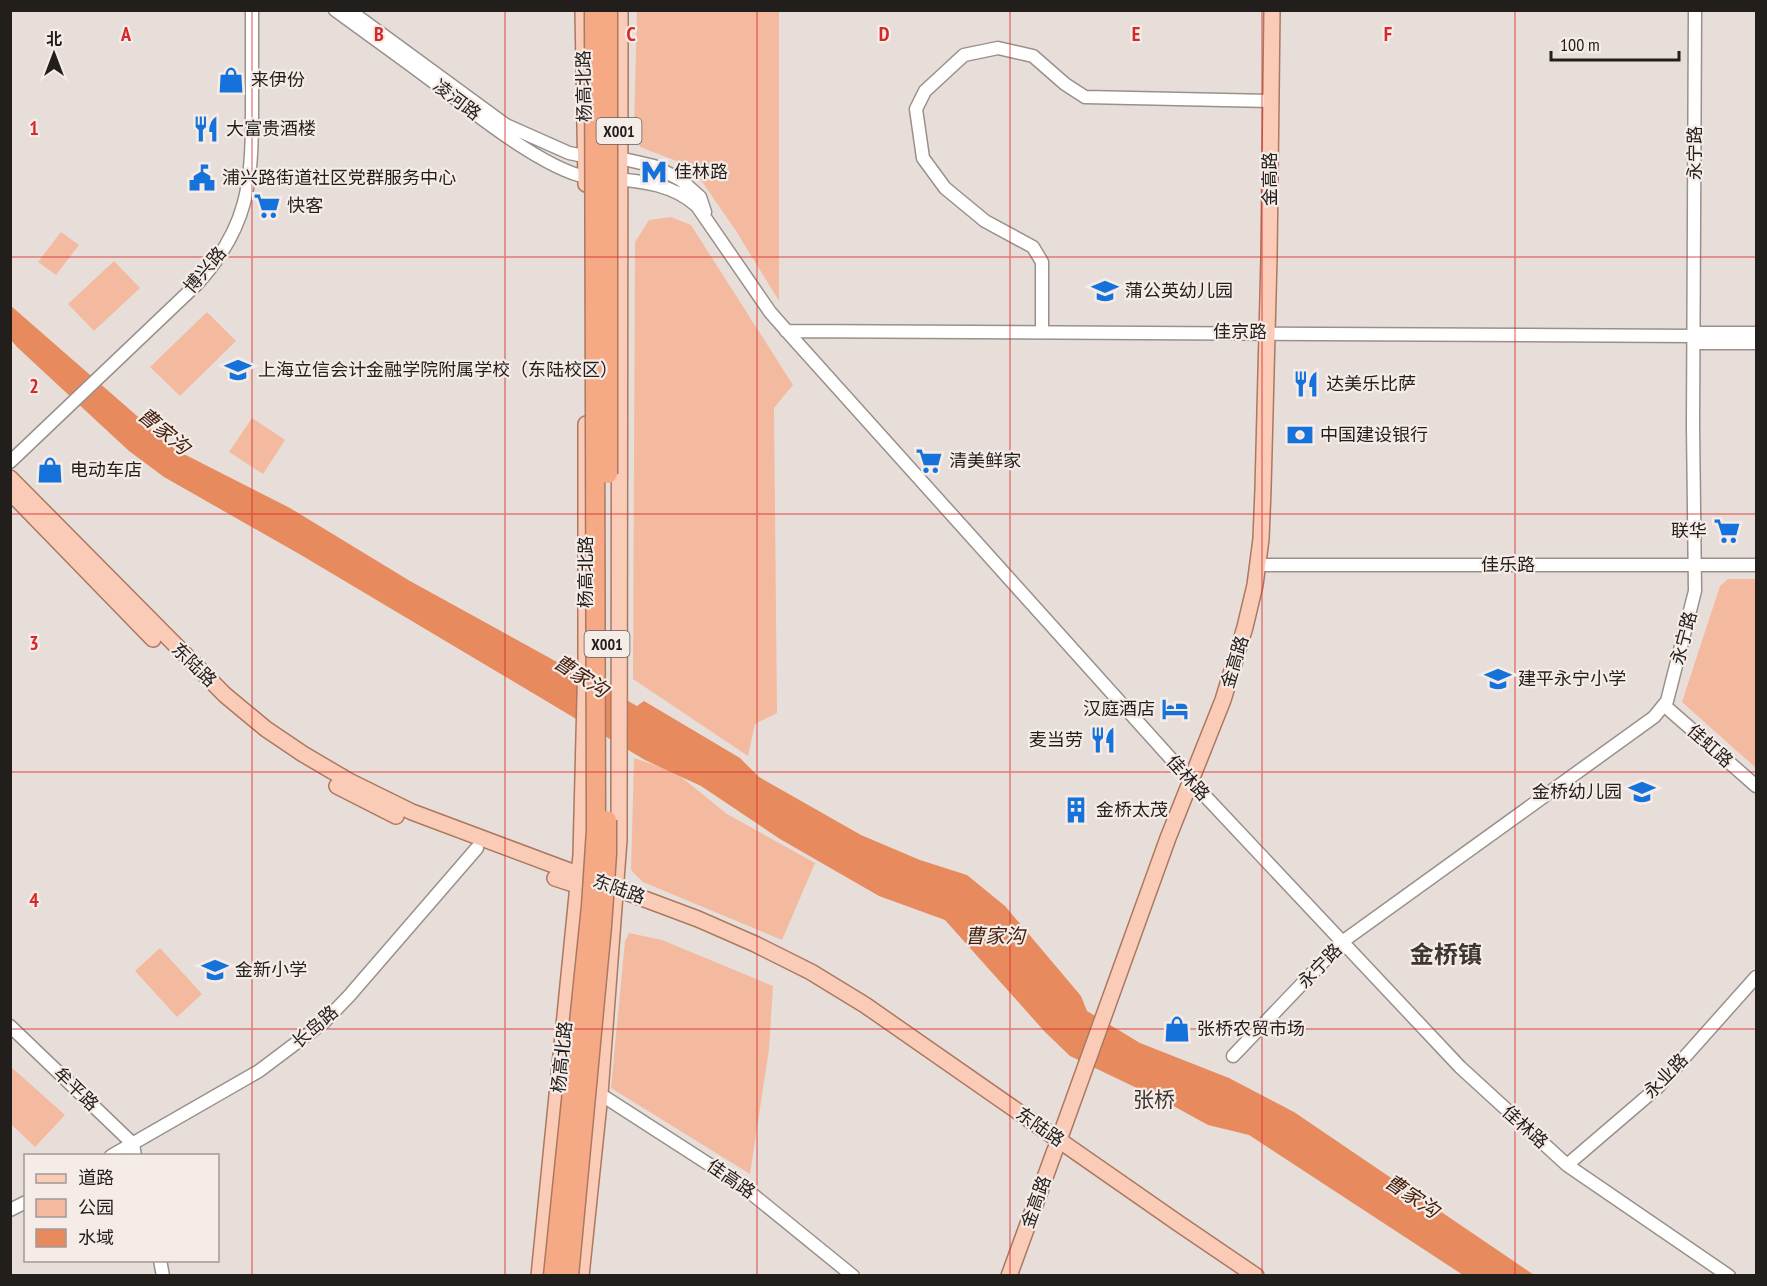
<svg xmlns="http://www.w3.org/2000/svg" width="1767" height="1286" viewBox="0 0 1767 1286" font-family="'PT Sans Narrow','Noto Sans SC',sans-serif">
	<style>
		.green { fill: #f3baa0 }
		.water { fill: #e78b5f }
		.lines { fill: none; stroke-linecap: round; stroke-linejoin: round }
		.minor-casing { stroke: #99908c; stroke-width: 15 }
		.major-casing { stroke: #ac7860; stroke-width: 18 }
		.minor { stroke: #fff; stroke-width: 12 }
		.major { stroke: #facbb6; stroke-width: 15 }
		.highway-bridge-casing { stroke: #ac7860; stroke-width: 21; stroke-linecap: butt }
		.highway-bridge { stroke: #f6a985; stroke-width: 18 }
		.grid { fill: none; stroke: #d62828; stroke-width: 1.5; stroke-opacity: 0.55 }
		.labels { text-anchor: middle; stroke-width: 4.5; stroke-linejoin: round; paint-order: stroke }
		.shield { fill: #f5ebe7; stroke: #615c59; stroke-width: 1.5 }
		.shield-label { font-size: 16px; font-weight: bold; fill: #221e1c }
		.poi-label { font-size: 18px; fill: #221e1c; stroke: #f5ebe7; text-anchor: start }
		.street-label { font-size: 18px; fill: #221e1c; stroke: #f5ebe7 }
		.water-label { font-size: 20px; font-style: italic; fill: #431f0c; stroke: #f5ebe7 }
		.quarter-label { font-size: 21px; fill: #3c3531; stroke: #f5ebe7 }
		.district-label { font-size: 24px; font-weight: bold; fill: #3c3531; stroke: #f5ebe7 }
		.grid-label { font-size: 20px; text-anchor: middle; font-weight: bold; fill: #d62828; stroke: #f5ebe7; stroke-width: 4.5; stroke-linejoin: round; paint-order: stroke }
	</style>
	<rect width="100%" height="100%" fill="#e8ded9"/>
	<path class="green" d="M637 11H779V301L736 231 703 183 687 165 640 147 634 125Z
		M671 217 691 225 793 385 774 408 777 713 755 724 748 756 633 679 635 242 649 220Z
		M61 232 79 245 56 275 38 262Z
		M114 261 140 288 94 331 68 304Z
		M207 312 236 341 180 396 150 367Z
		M252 418 285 440 263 474 229 452Z
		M1728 579H1756V768L1682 702 1720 586Z
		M634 758 675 772 727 814 815 863 782 940 643 882 631 870Z
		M629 933 662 940 773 986 769 1049 750 1174 611 1088 625 941Z
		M160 948 202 994 177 1017 135 971Z
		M10 1066 65 1115 35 1147 11 1124Z"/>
	<path class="water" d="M10 305 176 450 290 508 410 581 637 706 644 701 740 758 759 777 861 835 920 860 967 875 1005 906 1081 996 1087 1011 1140 1043 1229 1078 1294 1112 1534 1275H1463L1249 1135 1208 1125 1168 1103 1070 1056 1045 1032 945 920 879 896 780 839 701 786 645 760 301 555 164 477 129 451 17 347 11 340Z"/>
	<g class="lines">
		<g class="minor-casing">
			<path id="minor" d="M335 10C369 35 403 59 436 84 471 110 550 175 593 178
				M349 10 506 125 569 153 594 158
				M612 159 628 160 654 166 681 180 700 197 705 212
				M613 179C643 181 674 185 697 206L770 312 792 337 1191 781 1460 1067 1567 1165 1729 1276
				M786 331 1695 336
				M1042 332V262L1033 247 985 221 945 188 923 158 916 109 925 91 964 55 998 48 1033 56 1065 84 1085 97 1270 101
				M1695 333H1756
				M1695 343H1756
				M10 462 197 284C248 228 252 184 252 111 252 78 252 44 252 10
				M1259 565H1756
				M1665 706 1756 786
				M10 1026 133 1144 135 1156
				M1233 1056 1342 942 1654 717 1667 701 1695 591 1693 426 1695 10
				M600 1094 741 1185 853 1276
				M111 1156 259 1071 324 1022 349 996 477 848
				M1567 1165 1658 1087 1756 977
				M10 1210 26 1202
				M160 1260 163 1276"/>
		</g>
		<g class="major-casing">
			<path id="major" d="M583 10 586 184
				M10 478 225 695 266 729 303 754 349 781 412 812 698 919 755 944 811 972 865 1005 1178 1223 1256 1276
				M13 495 153 639
				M337 786 396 816
				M555 878 601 893
				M1059 1140 1168 838 1223 700 1245 627 1255 585 1261 539 1263 489 1269 257 1272 10
				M539 1276 581 855 586 658V424
				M581 1276 600 1094 619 840 620 10
				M1009 1276 1055 1150"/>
		</g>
		<use href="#minor" class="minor"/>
		<use href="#major" class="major"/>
		<g class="highway-bridge-casing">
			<path id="highway-bridge" d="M608 474V10
				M553 1276 591 906 596 830 594 10
				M569 1276 602 926 607 854V820"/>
		</g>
		<use href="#highway-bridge" class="highway-bridge"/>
	</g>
	<path class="grid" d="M252 10V1276M505 10V1276M757 10V1276M1010 10V1276M1262 10V1276M1515 10V1276M10 257H1756M10 514H1756M10 772H1756M10 1029H1756"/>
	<defs>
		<g id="shop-bare" transform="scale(2.07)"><path d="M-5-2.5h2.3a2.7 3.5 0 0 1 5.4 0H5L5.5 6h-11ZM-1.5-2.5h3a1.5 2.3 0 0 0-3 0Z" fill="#1572db" stroke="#f5ebe7" stroke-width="2.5" paint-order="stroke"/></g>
		<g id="restaurant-bare" transform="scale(2.07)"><path d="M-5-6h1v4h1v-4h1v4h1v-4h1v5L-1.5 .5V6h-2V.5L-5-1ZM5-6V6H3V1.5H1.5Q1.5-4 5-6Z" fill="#1572db" stroke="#f5ebe7" stroke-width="2.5" paint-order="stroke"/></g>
		<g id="metro-bare" transform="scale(2.07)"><path d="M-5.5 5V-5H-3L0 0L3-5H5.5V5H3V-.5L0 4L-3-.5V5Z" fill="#1572db" stroke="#f5ebe7" stroke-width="2.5" paint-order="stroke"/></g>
		<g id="civic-bare" transform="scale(2.07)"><path d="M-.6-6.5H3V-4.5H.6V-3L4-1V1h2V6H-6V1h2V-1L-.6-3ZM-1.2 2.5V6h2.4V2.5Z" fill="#1572db" stroke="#f5ebe7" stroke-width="2.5" paint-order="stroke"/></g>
		<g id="supermarket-bare" transform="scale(2.07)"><path d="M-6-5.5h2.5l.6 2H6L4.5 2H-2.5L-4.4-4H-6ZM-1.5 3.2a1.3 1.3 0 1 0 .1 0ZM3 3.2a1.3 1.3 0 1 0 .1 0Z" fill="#1572db" stroke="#f5ebe7" stroke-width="2.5" paint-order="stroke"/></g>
		<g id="school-bare" transform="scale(2.07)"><path d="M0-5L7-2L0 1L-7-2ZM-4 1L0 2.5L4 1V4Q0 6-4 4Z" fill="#1572db" stroke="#f5ebe7" stroke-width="2.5" paint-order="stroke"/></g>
		<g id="bank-bare" transform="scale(2.07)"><path d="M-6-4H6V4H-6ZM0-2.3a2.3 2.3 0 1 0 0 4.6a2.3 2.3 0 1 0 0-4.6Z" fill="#1572db" stroke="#f5ebe7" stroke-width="2.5" paint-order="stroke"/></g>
		<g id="hotel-bare" transform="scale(2.07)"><path d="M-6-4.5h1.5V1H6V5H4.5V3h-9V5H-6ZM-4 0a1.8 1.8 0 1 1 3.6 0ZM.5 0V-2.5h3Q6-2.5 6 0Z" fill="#1572db" stroke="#f5ebe7" stroke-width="2.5" paint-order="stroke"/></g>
		<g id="building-bare" transform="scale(2.07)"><path d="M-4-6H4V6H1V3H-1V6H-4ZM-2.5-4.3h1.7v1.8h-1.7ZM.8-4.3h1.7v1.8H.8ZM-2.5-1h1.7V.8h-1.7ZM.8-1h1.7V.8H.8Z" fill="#1572db" stroke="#f5ebe7" stroke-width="2.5" paint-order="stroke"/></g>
	</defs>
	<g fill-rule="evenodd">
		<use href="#shop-bare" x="231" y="80"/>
		<use href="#restaurant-bare" x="206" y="129"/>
		<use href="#metro-bare" x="654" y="172"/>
		<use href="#civic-bare" x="202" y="178"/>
		<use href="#supermarket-bare" x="267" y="206"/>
		<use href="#school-bare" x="1105" y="291"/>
		<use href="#school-bare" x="238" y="370"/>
		<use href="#restaurant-bare" x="1306" y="384"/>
		<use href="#bank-bare" x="1300" y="435"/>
		<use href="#supermarket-bare" x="929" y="461"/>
		<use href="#shop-bare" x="50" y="470"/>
		<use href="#supermarket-bare" x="1727" y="531"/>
		<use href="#school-bare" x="1498" y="679"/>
		<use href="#hotel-bare" x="1175" y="709"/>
		<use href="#restaurant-bare" x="1103" y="740"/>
		<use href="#school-bare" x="1642" y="792"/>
		<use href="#building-bare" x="1076" y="810"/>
		<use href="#school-bare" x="215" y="970"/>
		<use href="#shop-bare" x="1177" y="1029"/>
	</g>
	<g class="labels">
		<g class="shield">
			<rect x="596.5" y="118" width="45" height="26" rx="4.5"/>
			<rect x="584.5" y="631" width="45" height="26" rx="4.5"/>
		</g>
		<g class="shield-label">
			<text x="619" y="137">X001</text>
			<text x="607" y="650">X001</text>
		</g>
		<g class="poi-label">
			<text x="251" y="86">来伊份</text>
			<text x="226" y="135">大富贵酒楼</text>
			<text x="674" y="178">佳林路</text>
			<text x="222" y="184">浦兴路街道社区党群服务中心</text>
			<text x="287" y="212">快客</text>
			<text x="1125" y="297">蒲公英幼儿园</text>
			<text x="258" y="376">上海立信会计金融学院附属学校（东陆校区）</text>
			<text x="1326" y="390">达美乐比萨</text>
			<text x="1320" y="441">中国建设银行</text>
			<text x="949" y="467">清美鲜家</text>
			<text x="70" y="476">电动车店</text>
			<text x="1707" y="537" text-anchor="end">联华</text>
			<text x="1518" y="685">建平永宁小学</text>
			<text x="1155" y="715" text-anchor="end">汉庭酒店</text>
			<text x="1083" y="746" text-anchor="end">麦当劳</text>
			<text x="1622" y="798" text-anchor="end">金桥幼儿园</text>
			<text x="1096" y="816">金桥太茂</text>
			<text x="235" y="976">金新小学</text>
			<text x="1197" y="1035">张桥农贸市场</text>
		</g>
		<g class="street-label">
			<text transform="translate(584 86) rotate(-91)" y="6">杨高北路</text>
			<text transform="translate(457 100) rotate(37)" y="6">凌河路</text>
			<text transform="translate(1695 153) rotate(-90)" y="6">永宁路</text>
			<text transform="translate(1270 179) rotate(-90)" y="6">金高路</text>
			<text transform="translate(205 270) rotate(-50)" y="6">博兴路</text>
			<text x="1240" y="338">佳京路</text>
			<text x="1508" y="571">佳乐路</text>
			<text transform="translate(586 572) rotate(-90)" y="6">杨高北路</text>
			<text transform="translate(1684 638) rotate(-75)" y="6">永宁路</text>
			<text transform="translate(1235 662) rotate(-73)" y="6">金高路</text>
			<text transform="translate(194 665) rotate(44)" y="6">东陆路</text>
			<text transform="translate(1710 746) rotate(42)" y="6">佳虹路</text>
			<text transform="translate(1188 778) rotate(48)" y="6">佳林路</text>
			<text transform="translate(619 889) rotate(20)" y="6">东陆路</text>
			<text transform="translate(1320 966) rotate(-46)" y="6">永宁路</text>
			<text transform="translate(315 1027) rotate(-41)" y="6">长岛路</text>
			<text transform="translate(562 1057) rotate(-84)" y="6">杨高北路</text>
			<text transform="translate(1666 1076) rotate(-46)" y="6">永业路</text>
			<text transform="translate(76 1089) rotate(44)" y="6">牟平路</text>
			<text transform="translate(1040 1127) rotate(35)" y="6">东陆路</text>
			<text transform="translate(1525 1127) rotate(42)" y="6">佳林路</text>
			<text transform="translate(731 1179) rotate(35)" y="6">佳高路</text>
			<text transform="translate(1036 1202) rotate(-70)" y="6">金高路</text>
		</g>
		<g class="water-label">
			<text transform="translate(164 431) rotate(40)" y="7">曹家沟</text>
			<text transform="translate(581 676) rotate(33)" y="7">曹家沟</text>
			<text x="995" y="943">曹家沟</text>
			<text transform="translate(1412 1196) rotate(34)" y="7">曹家沟</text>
		</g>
		<g class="quarter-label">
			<text x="1154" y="1107">张桥</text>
		</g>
		<g class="district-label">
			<text x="1446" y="963">金桥镇</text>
		</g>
	</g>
	<g class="grid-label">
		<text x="126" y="41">A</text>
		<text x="379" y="41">B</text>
		<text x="631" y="41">C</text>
		<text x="884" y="41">D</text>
		<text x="1136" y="41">E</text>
		<text x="1388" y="41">F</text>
		<text x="34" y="135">1</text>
		<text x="34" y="393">2</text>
		<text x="34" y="650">3</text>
		<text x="34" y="907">4</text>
	</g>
	<rect width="1767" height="1286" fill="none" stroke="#221e1c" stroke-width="24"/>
	<rect x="24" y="1154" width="195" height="108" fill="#f5ebe7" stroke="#a19996" stroke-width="1.5"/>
	<rect x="36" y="1174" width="30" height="9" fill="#facbb6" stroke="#a19996" stroke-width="1.5"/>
	<text x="78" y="1184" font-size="18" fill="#221e1c">道路</text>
	<rect x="36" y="1199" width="30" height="18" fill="#f3baa0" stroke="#a19996" stroke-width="1.5"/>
	<text x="78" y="1214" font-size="18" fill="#221e1c">公园</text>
	<rect x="36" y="1229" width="30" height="18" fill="#e78b5f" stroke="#a19996" stroke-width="1.5"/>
	<text x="78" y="1244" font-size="18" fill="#221e1c">水域</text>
	<g transform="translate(54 54)" stroke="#f5ebe7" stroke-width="4.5" paint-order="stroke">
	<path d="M0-4.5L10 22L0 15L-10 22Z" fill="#221e1c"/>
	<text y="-9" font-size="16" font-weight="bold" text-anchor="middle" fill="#221e1c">北</text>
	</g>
	<path d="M1551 51v9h128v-9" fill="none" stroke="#221e1c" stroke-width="3"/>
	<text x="1560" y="51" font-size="18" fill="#221e1c" stroke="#f5ebe7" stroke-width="4.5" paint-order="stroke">100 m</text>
</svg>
